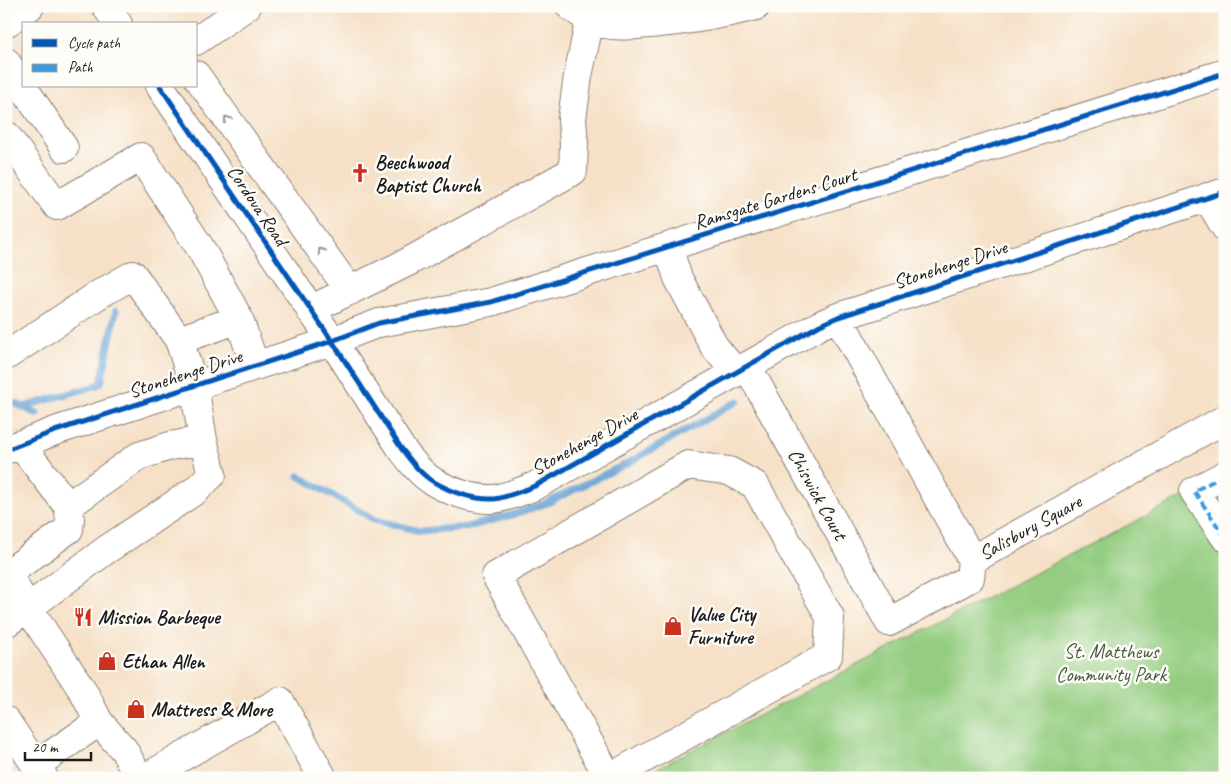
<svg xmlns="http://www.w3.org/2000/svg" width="1231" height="784" viewBox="0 0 1231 784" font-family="Caveat,sans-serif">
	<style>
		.park { fill: #94cd81; stroke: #58744e }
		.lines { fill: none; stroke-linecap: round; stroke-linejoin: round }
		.stream { stroke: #63a0d4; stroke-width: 7 }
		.minor-casing { stroke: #897e72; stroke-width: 30 }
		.major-casing { stroke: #897e72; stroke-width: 30 }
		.minor { stroke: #fff; stroke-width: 28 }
		.major { stroke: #fff; stroke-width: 28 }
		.quiet { stroke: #3c9bdf; stroke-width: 4; stroke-dasharray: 8 4; stroke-linecap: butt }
		.cycleway-casing { stroke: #fdfcf7; stroke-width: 8 }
		.cycleway { stroke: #0057b8; stroke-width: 5 }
		.oneway { stroke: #999 }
		.labels { text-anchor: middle; stroke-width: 5; stroke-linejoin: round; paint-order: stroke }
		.poi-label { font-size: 20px; font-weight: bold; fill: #1c1c1c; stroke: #fdfcf7; text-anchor: start }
		.street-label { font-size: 20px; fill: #1c1c1c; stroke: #fdfcf7 }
		.park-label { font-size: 20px; fill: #465a3f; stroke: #fdfcf7 }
	</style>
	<rect width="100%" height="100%" fill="#fdfcf7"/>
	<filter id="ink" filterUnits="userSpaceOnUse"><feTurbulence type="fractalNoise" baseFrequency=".02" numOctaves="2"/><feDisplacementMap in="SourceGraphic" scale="10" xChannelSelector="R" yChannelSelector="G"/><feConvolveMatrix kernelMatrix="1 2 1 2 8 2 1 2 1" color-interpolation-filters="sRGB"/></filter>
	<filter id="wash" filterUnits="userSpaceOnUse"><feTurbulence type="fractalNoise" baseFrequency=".0096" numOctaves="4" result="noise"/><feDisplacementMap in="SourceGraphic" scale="20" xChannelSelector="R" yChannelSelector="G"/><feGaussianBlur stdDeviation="1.12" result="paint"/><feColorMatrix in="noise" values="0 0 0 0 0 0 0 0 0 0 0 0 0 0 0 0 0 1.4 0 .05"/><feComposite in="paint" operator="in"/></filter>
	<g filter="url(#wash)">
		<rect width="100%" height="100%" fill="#f6e1c8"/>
		<path class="park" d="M1225 475V778H638Z"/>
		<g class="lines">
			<path class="stream" d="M6 402 17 404 37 414
				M23 407 95 386 101 383 116 311
				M299 476 375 520 420 531 467 527 512 515 547 503 628 463 738 401"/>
		</g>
	</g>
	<g filter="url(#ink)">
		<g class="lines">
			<g class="minor-casing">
				<path id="minor" d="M106 6 118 24
					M570 6C579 13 589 20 600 23 617 27 633 25 650 24 686 21 721 15 756 6
					M6 23 30 6
					M196 41 247 6
					M6 62 64 148
					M196 75 350 291
					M160 86 332 341 401 448C410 460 421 475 434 482 451 492 474 500 494 499 508 497 522 491 535 486L820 325 838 317 1225 192
					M6 135 57 206 141 157 201 249 239 319 255 366
					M1207 197 1225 227
					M668 247 678 278 714 346 736 373
					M310 310 408 262 573 171 574 144 572 119 578 76 590 19
					M838 317 972 560 1225 419
					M6 356 98 295 133 275 179 340
					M747 366 889 622 970 578 972 560
					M6 450 55 431 332 341 379 323 491 302 1225 73
					M1225 475 1194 491 1225 537
					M68 506 139 456 170 446 203 440
					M6 623 28 608 7 574 69 529 70 519 68 506 20 444
					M36 765 99 722
					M139 778 124 750 99 722 83 691 28 608 106 550 196 490 212 474 203 440 194 386 179 340 239 319
					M145 778 280 701 323 778
					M609 778 496 576 688 465 729 471 755 485 830 617 828 656 609 778"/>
			</g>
			<g class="major-casing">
				<path id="major" d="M6 721 44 778"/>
			</g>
			<use href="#minor" class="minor"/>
			<use href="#major" class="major"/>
			<path class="quiet" d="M1225 475 1194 491 1225 537"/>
			<g class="cycleway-casing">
				<path id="cycleway" d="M160 86 332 341 401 448C410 460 421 475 434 482 451 492 474 500 494 499 508 497 522 491 535 486L820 325 838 317 1225 192
					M6 450 55 431 332 341 379 323 491 302 1225 73"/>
			</g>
			<use href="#cycleway" class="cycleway"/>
		</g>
		<defs><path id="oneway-chevron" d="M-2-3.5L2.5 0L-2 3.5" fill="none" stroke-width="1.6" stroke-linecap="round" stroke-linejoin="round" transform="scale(1.25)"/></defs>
		<g class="oneway">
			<use href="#oneway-chevron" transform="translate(227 119) rotate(-125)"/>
			<use href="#oneway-chevron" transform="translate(321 251) rotate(-125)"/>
		</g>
	</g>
	<defs>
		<g id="church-bare" transform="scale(1.5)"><path d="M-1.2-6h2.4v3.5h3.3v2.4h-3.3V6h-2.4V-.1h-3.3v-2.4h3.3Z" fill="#c8321e" stroke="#fdfcf7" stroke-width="2.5" paint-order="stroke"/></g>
		<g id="restaurant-bare" transform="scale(1.5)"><path d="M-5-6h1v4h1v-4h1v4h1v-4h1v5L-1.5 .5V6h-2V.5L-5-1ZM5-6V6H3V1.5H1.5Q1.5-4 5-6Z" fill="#c8321e" stroke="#fdfcf7" stroke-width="2.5" paint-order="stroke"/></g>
		<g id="shop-bare" transform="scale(1.5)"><path d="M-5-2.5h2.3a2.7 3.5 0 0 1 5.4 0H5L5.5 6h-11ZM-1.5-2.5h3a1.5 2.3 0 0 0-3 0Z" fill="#c8321e" stroke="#fdfcf7" stroke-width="2.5" paint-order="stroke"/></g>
	</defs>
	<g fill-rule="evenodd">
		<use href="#church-bare" x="360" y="173"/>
		<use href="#restaurant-bare" x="83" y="617"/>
		<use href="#shop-bare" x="673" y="626"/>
		<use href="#shop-bare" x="107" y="661"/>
		<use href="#shop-bare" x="136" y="709"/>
	</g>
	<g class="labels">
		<g class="poi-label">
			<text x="375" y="169">Beechwood<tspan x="375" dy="23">Baptist Church</tspan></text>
			<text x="688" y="621">Value City<tspan x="688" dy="23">Furniture</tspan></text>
			<text x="98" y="624">Mission Barbeque</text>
			<text x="122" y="668">Ethan Allen</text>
			<text x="151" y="716">Mattress &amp; More</text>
		</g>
		<g class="street-label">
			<text transform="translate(775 198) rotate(-17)" y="7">Ramsgate Gardens Court</text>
			<text transform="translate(258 205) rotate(56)" y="7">Cordova Road</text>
			<text transform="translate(950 264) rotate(-18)" y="7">Stonehenge Drive</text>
			<text transform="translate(185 373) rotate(-18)" y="7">Stonehenge Drive</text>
			<text transform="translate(584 441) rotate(-29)" y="7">Stonehenge Drive</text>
			<text transform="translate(818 494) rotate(61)" y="7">Chiswick Court</text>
			<text transform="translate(1030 527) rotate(-29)" y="7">Salisbury Square</text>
		</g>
		<g class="park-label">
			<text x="1111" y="658">St. Matthews<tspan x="1111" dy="23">Community Park</tspan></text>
		</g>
	</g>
	<rect width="1231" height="784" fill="none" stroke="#fdfcf7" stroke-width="25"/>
	<rect x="22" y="22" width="175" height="65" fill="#fdfcf7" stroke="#a3a29f"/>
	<rect x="32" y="39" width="25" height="8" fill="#0057b8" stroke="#a3a29f"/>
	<text x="68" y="48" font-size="15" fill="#1c1c1c">Cycle path</text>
	<rect x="32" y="64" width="25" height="8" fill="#3c9bdf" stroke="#a3a29f"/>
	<text x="68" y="72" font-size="15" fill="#1c1c1c">Path</text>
	<path d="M25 752v8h66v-8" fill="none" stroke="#1c1c1c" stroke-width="2.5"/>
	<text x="32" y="752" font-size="15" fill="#1c1c1c" stroke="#fdfcf7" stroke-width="4" paint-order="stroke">20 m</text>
</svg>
